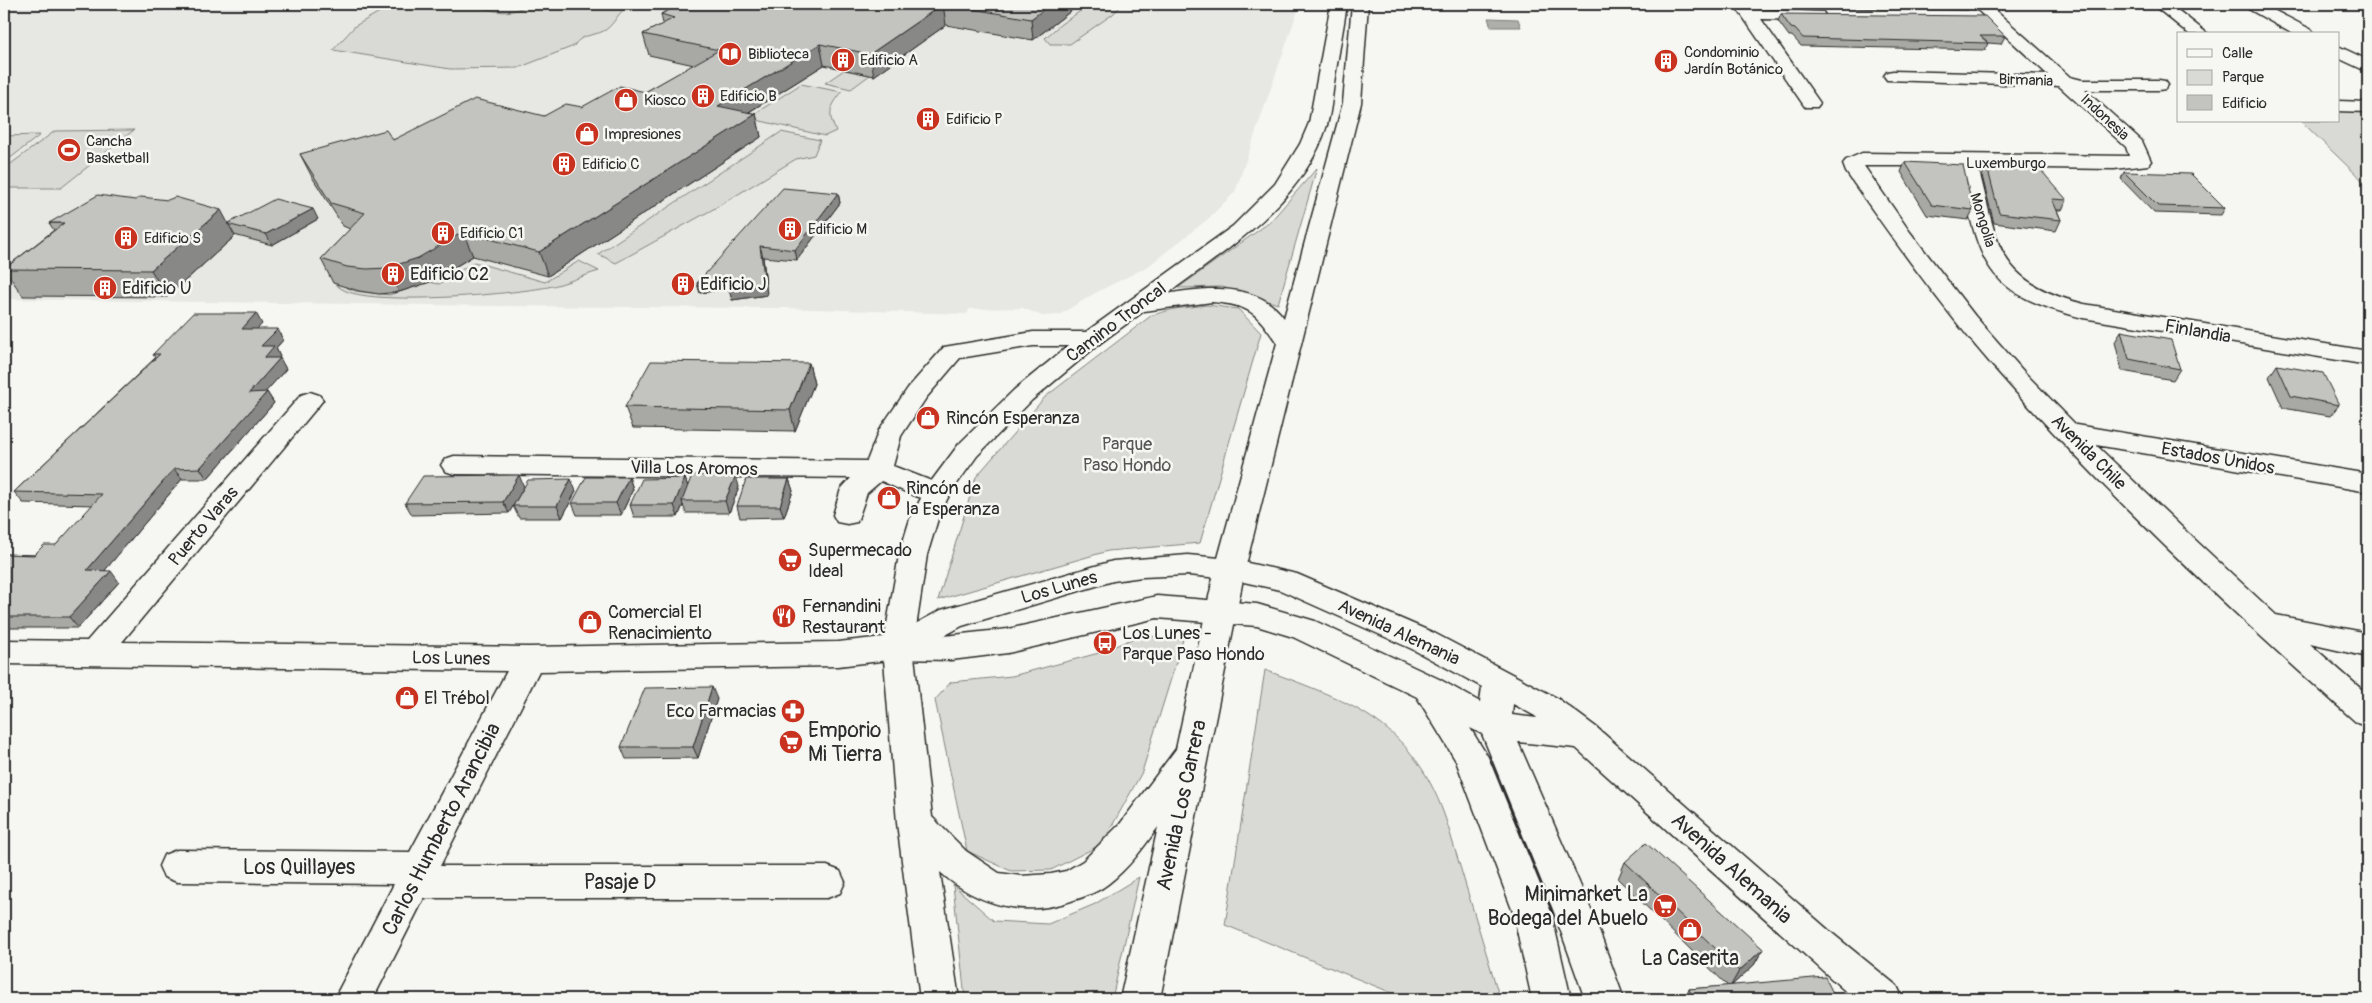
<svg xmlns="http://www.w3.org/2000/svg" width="2372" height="1003" viewBox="0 0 2372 1003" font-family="Pangolin,sans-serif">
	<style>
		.built { fill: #e7e7e3 }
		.green { fill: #d9d9d5; stroke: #828280 }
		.water { fill: #aeaeab; stroke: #7a7a78 }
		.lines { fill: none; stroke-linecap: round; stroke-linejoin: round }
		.minor-casing { stroke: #2b2b2b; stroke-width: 3 }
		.major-casing { stroke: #2b2b2b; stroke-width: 3 }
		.minor { fill: #f6f6f2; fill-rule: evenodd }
		.major { fill: #f6f6f2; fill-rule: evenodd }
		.wall { fill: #a8a8a5; stroke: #2b2b2b }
		.shaded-wall { fill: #888886; stroke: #2b2b2b }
		.building { fill: #c3c3c0; stroke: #2b2b2b }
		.labels { text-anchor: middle; stroke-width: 5; stroke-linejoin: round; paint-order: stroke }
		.far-poi-label { font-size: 15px; fill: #2b2b2b; stroke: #f6f6f2; text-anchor: start }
		.far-street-label { font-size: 15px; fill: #2b2b2b; stroke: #f6f6f2 }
		.poi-label { font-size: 18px; fill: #2b2b2b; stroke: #f6f6f2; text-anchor: start }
		.street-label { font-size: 18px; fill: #2b2b2b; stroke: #f6f6f2 }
		.park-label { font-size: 18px; fill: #565656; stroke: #f6f6f2 }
		.near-poi-label { font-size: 21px; fill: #2b2b2b; stroke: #f6f6f2; text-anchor: start }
		.near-street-label { font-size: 21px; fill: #2b2b2b; stroke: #f6f6f2 }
	</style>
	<rect width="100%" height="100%" fill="#f6f6f2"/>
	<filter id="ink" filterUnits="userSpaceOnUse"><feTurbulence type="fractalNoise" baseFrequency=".02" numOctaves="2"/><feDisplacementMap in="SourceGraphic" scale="10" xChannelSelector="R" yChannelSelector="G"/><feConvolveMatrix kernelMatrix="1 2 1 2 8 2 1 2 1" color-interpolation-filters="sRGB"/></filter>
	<g filter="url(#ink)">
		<path class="built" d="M4 4H1300L1235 192 1208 219 1147 267 1097 292 1059 315 1042 316 1023 308 969 309 968 313 965 314 783 308 501 306 4 299Z"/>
		<path class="green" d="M471 4C490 10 509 18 527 4H634C617 11 619 18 608 28 598 37 582 32 574 46L518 68 450 69 333 50 355 26 388 7Z
			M1091 4H1123L1113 14 1070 44H1050L1045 38 1061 24Z
			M844 70 870 75 851 89 825 83Z
			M801 84 842 92C830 107 827 113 836 131L825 136 748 118Z
			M2338 110 2368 112V186L2301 121H2338Z
			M134 130 61 188H4V169L55 131Z
			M781 132 820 140 814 155 796 159 717 207 616 263 598 254Z
			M40 135 4 163V136Z
			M1317 168 1278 304 1222 287 1178 288 1270 222Z
			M579 261 599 271C582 276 565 284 548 287 512 294 370 307 342 289 333 284 330 276 327 268L344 286 355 291 389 295 429 282 439 284 474 262 545 282Z
			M1207 305 1238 309 1261 333 1200 543 1108 551 938 600 976 477 1045 397 1152 315 1174 309Z
			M1141 635 1183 640 1142 772 1102 844 1051 870 1011 871 967 851 935 700 951 682 1012 676 1099 653Z
			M1265 670C1355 703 1415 725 1447 823L1500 999H1407L1225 925Z
			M1139 877 1112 999H965L953 885 994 921 1048 924 1095 904Z"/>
		<path class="water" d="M1488 18 1518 19 1521 27H1491Z"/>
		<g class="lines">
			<g class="minor-casing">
				<path id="minor" d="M1734 4H1750L1754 9 1823 12 1825 15 1823 18 1817 20 1761 19 1820 103 1817 107H1805Z
					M1971 4H1988L2070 77 2082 80H2159L2165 81 2168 85 2165 89 2159 90H2085L2142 141 2151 161 2148 165 2114 169 1978 167C1999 246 1994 281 2084 304L2368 351V365L2083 318C1979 292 1981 261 1958 166H1864L1910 232 1975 316 2025 373 2076 425 2368 474V492L2096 445 2190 535 2276 615 2368 633V657L2310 644 2368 695V727L2357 723C2230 610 2104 493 1992 365 1939 304 1892 238 1846 172L1843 164 1846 160 1862 153 2129 156 2126 147 2059 86 1887 80 1884 76 1887 72 1893 71 2048 75Z
					M2152 4H2170L2208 34H2189Z
					M2243 4H2262L2312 30 2314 34H2293L2245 7Z
					M2338 46 2368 60V72L2338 58Z
					M2338 101 2368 102V112L2338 111Z
					M1033 332H1091L1099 334 1103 339 1099 344 1091 346H1033L960 358 926 398 901 436 893 466 947 487 951 493 947 499C926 505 901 489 881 481L867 493 857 522 847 524 837 522 833 515 841 489 851 478 454 474 445 471 441 465 445 459 454 456 867 461 879 430 908 388 944 347Z
					M310 392 319 395 323 400 319 405 122 642 529 647 838 642 893 636 941 610 1113 561 1188 555 1230 559 1297 574 1434 633 1557 698 1596 727 1833 934 1897 986 1903 999H1854L1576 748 1518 742 1592 912 1624 999H1585L1554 912 1482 734 1470 728 1488 757 1551 912 1571 999H1532L1513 912 1456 761 1417 697 1293 637 1257 626 1157 618 1008 653 951 660 898 659 838 666 539 671 440 866H827L840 871 845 882 840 893 827 898H424L373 999H334L394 884 177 882 164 877 159 866 164 855 177 850 410 852 507 671 4 664V640L87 641 301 395ZM1188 575 1230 579 1280 590 1412 649 1482 687 1480 702 1439 679 1315 621 1257 604 1157 596 1008 629 944 636 962 626 1113 581 1142 577ZM1513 704 1535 716 1537 718 1512 715Z"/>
			</g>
			<g class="major-casing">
				<path id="major" d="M1331 4H1347C1343 30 1338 57 1334 83 1332 97 1331 111 1327 125 1303 202 1229 248 1167 294 1205 287 1259 282 1284 318L1343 103 1352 4H1368L1361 103 1245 569 1160 999H1120L1158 827C1144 847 1128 869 1108 884 1098 892 1086 896 1074 900 1025 918 978 906 940 872L959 999H920L897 823 883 647 899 555 910 519 927 487 959 444 1014 390 1083 334 1233 226 1275 184 1300 144 1309 123ZM1212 302C1251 305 1256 313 1277 343L1215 569 1176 749 1120 824 1083 861 1066 871 1051 874 1021 876 999 873 966 851 932 817 913 647 927 555 938 519 949 495 977 456 1032 400 1099 344 1144 311Z"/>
			</g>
			<use href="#minor" class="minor"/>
			<use href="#major" class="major"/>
		</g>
		<path class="wall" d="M682 4H1080L1033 40 946 25 874 76 824 65 749 112 756 114 761 137 548 276 473 256 430 282 399 292 379 294 359 291 333 283 321 259 350 229 343 226 312 177 300 154 544 116 645 92 694 65 649 55 643 34 663 24 661 14Z
			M1767 4H1970L1968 10 1769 7Z
			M1781 14 2005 36 2001 44 1988 43 1985 50 1801 46 1792 36H1789L1778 21Z
			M1905 162 1973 210 1968 220 1927 215 1901 172Z
			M1987 166 2067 200 2062 210H2057L2061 220 2056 231 1994 223 1982 176Z
			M2124 172 2225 208 2221 215 2154 213 2121 179Z
			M838 193 840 203 797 260 763 257 767 295 732 300 729 289 700 293 697 283Z
			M318 219 272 245 234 235 235 236 167 297 23 296 4 269 54 230 49 223H228Z
			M262 324 257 329 283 340 276 348 280 357 279 358 286 369 265 392H267L274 403 207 479H182L105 570 119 582 78 628H4V554L34 555 56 545 93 505 23 503 14 492 155 358 153 354Z
			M2121 331 2180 369 2173 380 2122 371 2115 342Z
			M809 363 814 384 795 431 633 428 625 407Z
			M2277 365 2339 405 2330 416 2283 408 2269 377Z
			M629 477 633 489 621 515H577L572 503Z
			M685 478 688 487H739L729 513H686L683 505 678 517H634L630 505Z
			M789 479 793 491 784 517 740 518 737 506Z
			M524 487 576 491 562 518H519L513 506 509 513 412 515 405 503Z
			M717 699 698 758 626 759 621 747Z
			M1625 862 1763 949 1754 965 1732 985 1836 999H1684L1689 989 1728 986 1618 879Z"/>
		<path class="shaded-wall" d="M943 4 946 25 874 76 870 54Z
			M1051 4H1080L1033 40 1031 19Z
			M820 44 824 65 723 128 718 106Z
			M756 114 761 137 548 276 539 252Z
			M838 193 840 203 797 260 795 250Z
			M313 209 318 219 272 245 266 234Z
			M221 210 235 236 167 297 151 270Z
			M463 232 473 256 430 282 399 292 387 268Z
			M760 246 763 257 767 295 732 300 729 290Z
			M728 278 731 288 700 293 697 283Z
			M256 313 262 324 248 339 242 329Z
			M278 329 283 340 276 348 280 357 270 368 264 358 261 346Z
			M280 358 286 369 255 404 249 393Z
			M809 363 814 384 795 431 790 410Z
			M267 392 274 403 207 479 200 468Z
			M174 469 182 479 96 581 87 570Z
			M519 475 524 487 509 513 503 502Z
			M736 475 739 487 729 513 725 501Z
			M629 477 633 489 621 515 616 503Z
			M685 478 689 490 682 501 683 505 678 517 674 505Z
			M571 479 576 491 562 518 557 506Z
			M789 479 793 491 784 517 780 506Z
			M111 571 119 582 78 628 69 617Z
			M712 687 717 699 698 758 693 747Z
			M1763 949 1754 965 1730 987 1739 971Z"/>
		<path class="building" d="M682 4H1051L1031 19 943 4 870 54 820 44 718 106 756 114 539 252 463 232 418 258 387 268 367 269 347 267 321 259 365 213 331 203 300 154 386 130 393 140 475 99 544 116 566 104 582 107 620 86 645 92 719 50 643 34 674 18 661 14Z
			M1781 14 1985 16 2005 36H1980L1988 43 1803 38 1795 29 1791 28Z
			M1905 162 1963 165 1973 210 1932 205Z
			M1987 166 2039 168 2067 200 2052 199 2061 220 1999 213Z
			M2124 172 2191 174 2225 208 2158 206Z
			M783 188 838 193 795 250 760 246 765 284 729 290 728 278 697 283Z
			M98 195 135 200 141 197 168 200 175 197 221 210 151 270 4 269 64 223H49Z
			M275 199 313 209 266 234 227 224Z
			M193 313H256L242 329H278L261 346H274L264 358H280L249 393 267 392 200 468 174 469 87 570 111 571 69 617H4V554L34 555 44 545H56L102 494 14 492 160 354H153Z
			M2121 331 2171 340 2180 369 2129 359Z
			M651 361 809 363 790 410 625 407Z
			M2277 365 2323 373 2339 405 2291 396Z
			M519 475 503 502 405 503 423 476Z
			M692 475H736L725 501H682Z
			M586 477H629L616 503H572Z
			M685 478 674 505H630L642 479Z
			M571 479 557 506H513L528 480Z
			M746 479H789L780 506H737Z
			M712 687 693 747H621L645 688Z
			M1646 843 1763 949 1739 971 1625 862Z
			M1825 977 1836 999H1693L1689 989Z"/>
	</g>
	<defs>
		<g id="library-disc" transform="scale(1.25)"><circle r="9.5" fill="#c8321e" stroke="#f6f6f2"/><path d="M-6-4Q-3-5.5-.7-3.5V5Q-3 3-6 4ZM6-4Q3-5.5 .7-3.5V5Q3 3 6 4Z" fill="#fff"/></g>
		<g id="building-disc" transform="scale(1.25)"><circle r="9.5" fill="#c8321e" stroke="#f6f6f2"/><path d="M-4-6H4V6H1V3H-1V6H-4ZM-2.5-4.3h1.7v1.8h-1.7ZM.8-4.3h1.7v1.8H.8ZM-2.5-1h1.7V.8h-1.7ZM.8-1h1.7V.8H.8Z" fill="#fff"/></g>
		<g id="shop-disc" transform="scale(1.25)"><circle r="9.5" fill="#c8321e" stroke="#f6f6f2"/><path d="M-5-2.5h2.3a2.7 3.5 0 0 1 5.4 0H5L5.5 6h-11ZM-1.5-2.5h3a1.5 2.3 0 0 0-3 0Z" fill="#fff"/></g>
		<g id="stadium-disc" transform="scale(1.25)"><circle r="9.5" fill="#c8321e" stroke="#f6f6f2"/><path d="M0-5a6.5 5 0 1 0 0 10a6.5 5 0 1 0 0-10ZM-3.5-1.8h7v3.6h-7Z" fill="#fff"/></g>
		<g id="supermarket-disc" transform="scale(1.25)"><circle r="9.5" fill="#c8321e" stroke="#f6f6f2"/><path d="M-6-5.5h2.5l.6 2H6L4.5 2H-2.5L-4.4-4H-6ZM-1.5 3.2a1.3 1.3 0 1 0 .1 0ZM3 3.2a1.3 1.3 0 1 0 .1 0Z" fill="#fff"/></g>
		<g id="restaurant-disc" transform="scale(1.25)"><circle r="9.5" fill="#c8321e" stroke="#f6f6f2"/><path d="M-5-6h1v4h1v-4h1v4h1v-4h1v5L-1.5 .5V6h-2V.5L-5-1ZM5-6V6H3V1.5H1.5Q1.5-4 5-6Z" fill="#fff"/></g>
		<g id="bus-disc" transform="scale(1.25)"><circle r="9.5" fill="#c8321e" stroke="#f6f6f2"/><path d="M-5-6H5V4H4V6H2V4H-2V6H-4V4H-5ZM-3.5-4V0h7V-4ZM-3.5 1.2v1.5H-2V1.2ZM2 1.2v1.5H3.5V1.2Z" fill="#fff"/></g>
		<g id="pharmacy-disc" transform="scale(1.25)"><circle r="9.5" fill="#c8321e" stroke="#f6f6f2"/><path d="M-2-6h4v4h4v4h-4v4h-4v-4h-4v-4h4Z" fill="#fff"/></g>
	</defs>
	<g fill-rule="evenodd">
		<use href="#library-disc" x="730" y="54"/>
		<use href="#building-disc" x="843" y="60"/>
		<use href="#building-disc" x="1666" y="61"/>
		<use href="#building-disc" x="703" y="96"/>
		<use href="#shop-disc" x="626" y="100"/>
		<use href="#building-disc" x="928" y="119"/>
		<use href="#shop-disc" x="587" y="134"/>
		<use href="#stadium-disc" x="69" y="150"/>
		<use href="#building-disc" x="564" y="164"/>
		<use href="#building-disc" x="790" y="229"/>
		<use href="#building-disc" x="443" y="233"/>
		<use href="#building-disc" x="126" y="238"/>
		<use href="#building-disc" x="393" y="274"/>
		<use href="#building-disc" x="683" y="284"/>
		<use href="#building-disc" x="105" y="288"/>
		<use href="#shop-disc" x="928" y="418"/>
		<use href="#shop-disc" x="889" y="498"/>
		<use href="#supermarket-disc" x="790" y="560"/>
		<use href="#restaurant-disc" x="784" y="616"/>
		<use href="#shop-disc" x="590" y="622"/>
		<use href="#bus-disc" x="1105" y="643"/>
		<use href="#shop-disc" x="407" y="698"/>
		<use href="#pharmacy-disc" x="793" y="711"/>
		<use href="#supermarket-disc" x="791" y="742"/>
		<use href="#supermarket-disc" x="1665" y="906"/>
		<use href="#shop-disc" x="1690" y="930"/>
	</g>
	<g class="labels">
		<g class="far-poi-label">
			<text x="1684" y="57">Condominio<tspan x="1684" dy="17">Jardín Botánico</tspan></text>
			<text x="748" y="59">Biblioteca</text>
			<text x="860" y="65">Edificio A</text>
			<text x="720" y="101">Edificio B</text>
			<text x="644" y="105">Kiosco</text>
			<text x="946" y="124">Edificio P</text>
			<text x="604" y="139">Impresiones</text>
			<text x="86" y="146">Cancha<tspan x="86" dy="17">Basketball</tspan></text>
			<text x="582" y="169">Edificio C</text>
			<text x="808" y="234">Edificio M</text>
			<text x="460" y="238">Edificio C1</text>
			<text x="144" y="243">Edificio S</text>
		</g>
		<g class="far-street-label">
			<text transform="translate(2026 80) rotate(2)" y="5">Birmania</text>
			<text transform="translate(2105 117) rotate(43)" y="5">Indonesia</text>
			<text x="2006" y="168">Luxemburgo</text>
			<text transform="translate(1983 220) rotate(73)" y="5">Mongolia</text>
		</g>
		<g class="poi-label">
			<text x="410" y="280">Edificio C2</text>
			<text x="700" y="290">Edificio J</text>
			<text x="122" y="294">Edificio U</text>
			<text x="946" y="424">Rincón Esperanza</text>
			<text x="906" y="494">Rincón de<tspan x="906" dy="21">la Esperanza</tspan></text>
			<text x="808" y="556">Supermecado<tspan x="808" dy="21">Ideal</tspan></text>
			<text x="802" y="612">Fernandini<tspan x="802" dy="21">Restaurant</tspan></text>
			<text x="608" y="618">Comercial El<tspan x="608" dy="21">Renacimiento</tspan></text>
			<text x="1122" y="639">Los Lunes -<tspan x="1122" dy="21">Parque Paso Hondo</tspan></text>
			<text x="424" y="704">El Trébol</text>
			<text x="776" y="717" text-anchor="end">Eco Farmacias</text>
		</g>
		<g class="street-label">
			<text transform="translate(1116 322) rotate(-37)" y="6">Camino Troncal</text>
			<text transform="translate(2198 331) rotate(10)" y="6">Finlandia</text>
			<text transform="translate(2089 452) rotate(45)" y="6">Avenida Chile</text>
			<text transform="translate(2218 458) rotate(10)" y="6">Estados Unidos</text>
			<text transform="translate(694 468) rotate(1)" y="6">Villa Los Aromos</text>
			<text transform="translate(203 526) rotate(-50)" y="6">Puerto Varas</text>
			<text transform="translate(1059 587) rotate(-16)" y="6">Los Lunes</text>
			<text transform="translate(1399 632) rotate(25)" y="6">Avenida Alemania</text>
			<text transform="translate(451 658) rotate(1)" y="6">Los Lunes</text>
		</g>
		<g class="park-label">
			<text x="1127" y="450">Parque<tspan x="1127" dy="21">Paso Hondo</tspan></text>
		</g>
		<g class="near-poi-label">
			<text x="808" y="737">Emporio<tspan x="808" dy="24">Mi Tierra</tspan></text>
			<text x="1648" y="901" text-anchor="end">Minimarket La<tspan x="1648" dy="24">Bodega del Abuelo</tspan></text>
			<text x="1690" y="965" text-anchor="middle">La Caserita</text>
		</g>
		<g class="near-street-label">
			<text transform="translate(1181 805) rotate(-78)" y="7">Avenida Los Carrera</text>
			<text transform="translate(441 829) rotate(-63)" y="7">Carlos Humberto Arancibia</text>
			<text x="299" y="874">Los Quillayes</text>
			<text transform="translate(1732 868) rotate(42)" y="7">Avenida Alemania</text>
			<text x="620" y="889">Pasaje D</text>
		</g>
	</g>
	<rect width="2372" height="1003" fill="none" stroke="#f6f6f2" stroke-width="20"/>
	<rect x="10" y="10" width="2352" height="983" fill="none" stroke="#2b2b2b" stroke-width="2" filter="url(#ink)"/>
	<rect x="2177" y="32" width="162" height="90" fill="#f6f6f2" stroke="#a5a5a2"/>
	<rect x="2187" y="49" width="25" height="8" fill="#f6f6f2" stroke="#a5a5a2"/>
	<text x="2222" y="58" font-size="15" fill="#2b2b2b">Calle</text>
	<rect x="2187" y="70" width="25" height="15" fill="#d9d9d5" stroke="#a5a5a2"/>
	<text x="2222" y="82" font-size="15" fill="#2b2b2b">Parque</text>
	<rect x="2187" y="95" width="25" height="15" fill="#c3c3c0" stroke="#a5a5a2"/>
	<text x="2222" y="108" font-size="15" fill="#2b2b2b">Edificio</text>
</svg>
